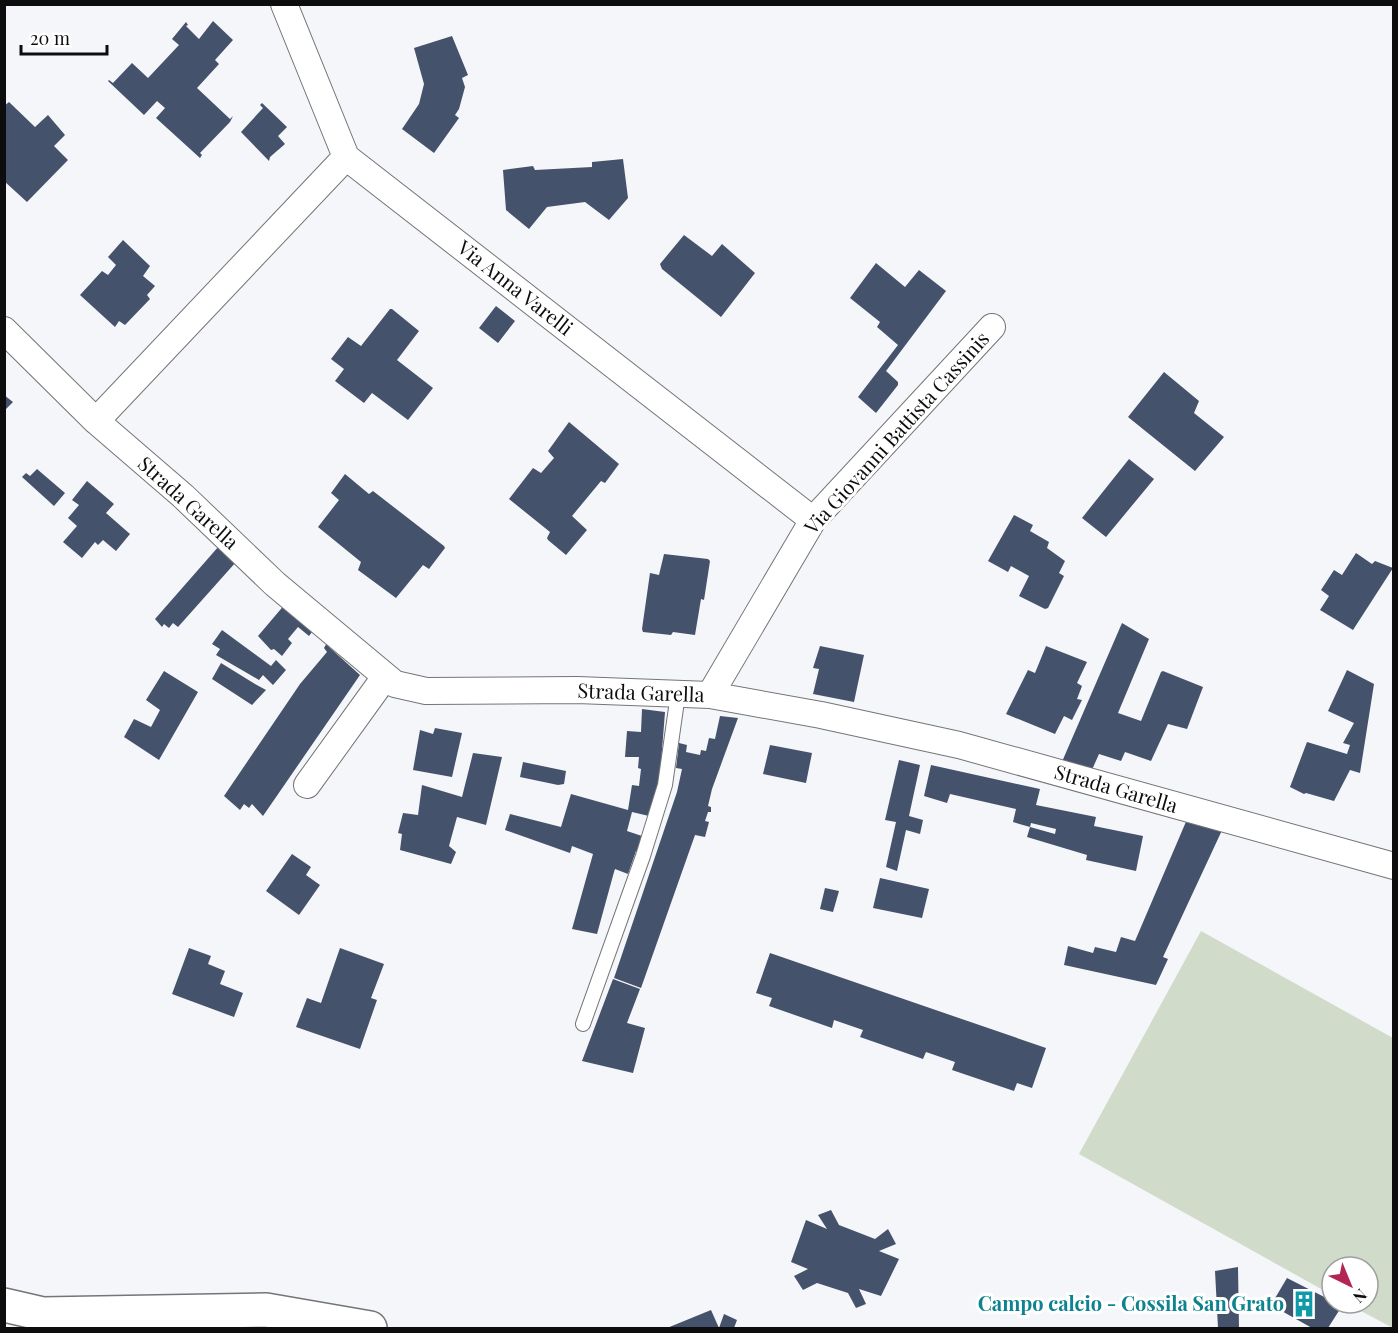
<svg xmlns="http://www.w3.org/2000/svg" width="1398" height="1333" viewBox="0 0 1398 1333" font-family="'Playfair Display',serif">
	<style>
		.green { fill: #d0dbc9 }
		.building { fill: #45526b }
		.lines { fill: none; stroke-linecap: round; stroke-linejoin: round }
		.service-casing { stroke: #737577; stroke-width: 16 }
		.minor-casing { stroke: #737577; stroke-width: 28 }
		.secondary-casing { stroke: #737577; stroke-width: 36 }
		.service { stroke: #fff; stroke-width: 14 }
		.minor { stroke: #fff; stroke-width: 26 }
		.secondary { stroke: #fff; stroke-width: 33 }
		.labels { text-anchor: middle; stroke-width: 6; stroke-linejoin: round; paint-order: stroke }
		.street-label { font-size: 20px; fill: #0d0d0e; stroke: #fff }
		.culture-label { font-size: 20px; font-weight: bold; fill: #0d838f; stroke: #fff; text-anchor: end }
	</style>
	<rect width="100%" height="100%" fill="#f5f6f9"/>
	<path class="green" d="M1201 931 1393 1038V1328L1346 1303H1368V1267H1332V1295L1079 1154Z"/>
	<path class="building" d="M213 21 233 40 215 60 219 64 197 88 230 119 233 116 230 122 200 153 202 155 200 158 156 118 165 108 157 101 144 115 108 81 109 80 113 83 132 63 148 78 179 45 172 39 186 22 188 25 186 26 199 39Z
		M452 36 468 75 462 78 465 87 459 109 455 115 459 118 434 153 402 129 419 104 424 84 414 48Z
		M9 102 35 127 48 115 65 135 54 146 68 160 27 202 4 181V106Z
		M262 103 287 127 278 136 285 144 270 157 269 161 241 132 263 108 260 105Z
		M623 159 628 198 609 220 585 202 547 207 529 229 506 210 503 170 533 166 535 170 592 167V162Z
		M684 235 712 256 722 244 755 273 721 317 662 269 660 264Z
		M123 240 150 266 143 276 155 286 147 295 150 299 125 325 119 321 115 327 80 295 102 271 108 275 116 265 108 257Z
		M876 263 905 287 919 270 946 291 886 371 898 382V385L876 413 858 397 898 345 877 327 880 322 850 298Z
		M496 306 515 321 498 343 479 328Z
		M390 309H392L419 331 397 360 433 388 408 420 372 393 364 403 335 381 344 369 331 359 348 337 361 346Z
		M1164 372 1199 401 1194 413 1224 437 1195 471 1128 417Z
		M4 395 13 402 4 411Z
		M569 422 619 464 605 483 601 481 572 516 587 530 566 555 548 540 547 538 550 532 509 499 533 468 541 473 554 458 548 451Z
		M1129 459 1154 479 1106 537 1082 518Z
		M37 469 65 493 54 506 22 477 26 473 30 476Z
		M345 474 369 494 373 491 444 546 445 548 429 569 423 565 396 598 358 570 361 562 318 527 339 500 331 493Z
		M87 481 114 504 106 513 130 534 116 551 103 540 98 545 95 542 82 558 63 542 77 526 68 518 79 505 72 500Z
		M1014 515 1033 525 1030 531 1049 542 1047 548 1065 561 1059 573 1064 576 1048 608 1045 609 1019 596 1029 576 1011 566 1008 572 988 561Z
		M219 546 236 562 178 627 173 623 169 628 164 624 162 627 155 619Z
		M1356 553 1372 564 1375 561 1393 568 1353 630 1320 610 1329 596 1321 590 1334 570 1342 575Z
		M664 554 708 559 710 561 704 600 701 599 695 635 673 632 671 635 643 632 642 629 650 573 659 575Z
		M286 603 315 628 309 636 298 627 288 639 292 643 282 656 274 649 271 650 258 636Z
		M1122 623 1149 639 1118 713 1141 721 1161 672 1163 671 1203 687 1187 729 1168 724 1151 761 1125 752 1121 761 1099 754 1091 772 1061 764Z
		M222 630 271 666 276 660 286 670 273 685 263 675 259 680 216 655 220 649 212 644Z
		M329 639 332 641 329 647 360 675 263 816 252 804 249 808 244 804 240 810 224 796 300 684 327 652 324 648Z
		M820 646 864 655 854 702 813 694 819 669 813 668Z
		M1046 646 1087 662 1077 683 1082 686 1077 699 1082 700 1072 720 1064 716 1055 734 1006 714 1028 670 1035 673Z
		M221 663 255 684 266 690 252 705 212 679Z
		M1347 670 1374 684 1360 773 1350 770 1334 801 1306 793 1304 794 1290 787 1307 742 1347 754 1350 745 1343 743 1354 723 1328 711Z
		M164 671 198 692 159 760 124 737 134 719 151 727 160 710 146 700Z
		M642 709 665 712 659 789 649 816 632 812 627 831 642 836 639 844 642 845 641 851H636L628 874 615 869 614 872 597 934 572 929 593 854 572 846 570 853 505 830 510 814 561 827 571 794 628 810 632 785 639 786 641 769 638 768 639 757H625L627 731 641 732Z
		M720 716 738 718 712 789 708 806 711 807V812H708L705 821 709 822 705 837 695 835 641 988 614 978 677 792 682 769 676 768 679 743 687 745 686 752 700 755 701 750 706 751 709 738 715 739Z
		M435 728 462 733 452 777 413 770 420 730 433 734Z
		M770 745 812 753 806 783 763 774Z
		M473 753 502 757 486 825 457 817 449 846 456 852 451 864 400 850 402 834 398 833 403 813 418 815 422 785 462 797Z
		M899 760 920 765 909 816 923 820 920 834 906 830 897 871 886 867 896 822 885 820Z
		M523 762 566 771 564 784 558 785 520 777Z
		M931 765 1040 789 1036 805 1096 817 1094 826 1143 836 1136 871 1086 860 1087 855 1027 837 1030 827 1055 834 1056 829 1031 823 1030 827 1013 822 1016 809 950 794 947 803 924 796Z
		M1188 817 1224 826 1163 957 1168 959 1156 985 1064 965 1068 946 1093 953 1095 947 1116 952 1121 937 1135 941Z
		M292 854 311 867 306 875 320 885 299 915 266 891Z
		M880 878 929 889 922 918 873 908Z
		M825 888 839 891 833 912 820 909Z
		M189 948 211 956 208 964 225 971 220 984 243 993 234 1017 172 994Z
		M340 948 384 964 371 998 377 1000 360 1049 296 1027 307 998 321 1003Z
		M770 953 1046 1048 1032 1088 1017 1083 1014 1091 952 1070 955 1062 926 1052 923 1059 860 1037 863 1030 834 1020 832 1028 769 1006 772 998 756 993Z
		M613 979 640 989 627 1023 645 1028 633 1073 582 1061Z
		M831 1210 839 1225 875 1239 888 1229 896 1244 879 1251 899 1259 881 1296 859 1289 866 1304 856 1308 848 1293 817 1283 803 1290 794 1276 808 1269 791 1262 806 1220 827 1229 818 1215Z
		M1238 1267 1239 1328H1218L1215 1271Z
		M1287 1278 1342 1306 1328 1328H1312L1271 1305Z
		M711 1310 719 1328 724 1314 737 1320 734 1328H667Z"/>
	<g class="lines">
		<g class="service-casing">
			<path id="service" d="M583 1024 643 856 665 785 678 694"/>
		</g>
		<g class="minor-casing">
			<path id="minor" d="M284 4 346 157 813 520
				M4 330 96 421 183 496 275 584 395 684 426 691 577 690 710 695 821 715 959 745 1394 866
				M96 421 346 157
				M710 695 813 520 992 327
				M307 785 385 677"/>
		</g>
		<g class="secondary-casing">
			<path id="secondary" d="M4 1305 43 1314 266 1310 370 1328"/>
		</g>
		<use href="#service" class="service"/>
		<use href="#minor" class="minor"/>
		<use href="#secondary" class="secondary"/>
	</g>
	<defs>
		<g id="building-bare" transform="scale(2.07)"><path d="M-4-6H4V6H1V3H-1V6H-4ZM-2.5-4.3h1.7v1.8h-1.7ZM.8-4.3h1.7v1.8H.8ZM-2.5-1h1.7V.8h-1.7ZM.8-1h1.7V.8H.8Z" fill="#0f9aa8" stroke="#fff" stroke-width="2.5" paint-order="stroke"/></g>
	</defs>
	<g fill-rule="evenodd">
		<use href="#building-bare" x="1304" y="1304"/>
	</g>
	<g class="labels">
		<g class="street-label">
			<text transform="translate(515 288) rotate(38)" y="7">Via Anna Varelli</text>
			<text transform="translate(897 433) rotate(-48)" y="7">Via Giovanni Battista Cassinis</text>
			<text transform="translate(188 503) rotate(42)" y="7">Strada Garella</text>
			<text transform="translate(641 693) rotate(2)" y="7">Strada Garella</text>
			<text transform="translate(1116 789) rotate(16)" y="7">Strada Garella</text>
		</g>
		<g class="culture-label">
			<text x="1284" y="1311">Campo calcio - Cossila San Grato</text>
		</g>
	</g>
	<rect width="1398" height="1333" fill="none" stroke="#0d0d0e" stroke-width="12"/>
	<g transform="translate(1350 1285) rotate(137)"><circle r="28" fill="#ffffff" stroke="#9e9e9f" stroke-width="1.5"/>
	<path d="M0-4.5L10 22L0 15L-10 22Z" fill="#b52554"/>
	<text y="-9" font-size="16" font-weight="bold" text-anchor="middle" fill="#0d0d0e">N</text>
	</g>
	<path d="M21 45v9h86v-9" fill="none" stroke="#0d0d0e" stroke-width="3"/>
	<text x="30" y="45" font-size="18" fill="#0d0d0e" stroke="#ffffff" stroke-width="4.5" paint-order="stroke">20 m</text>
</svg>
